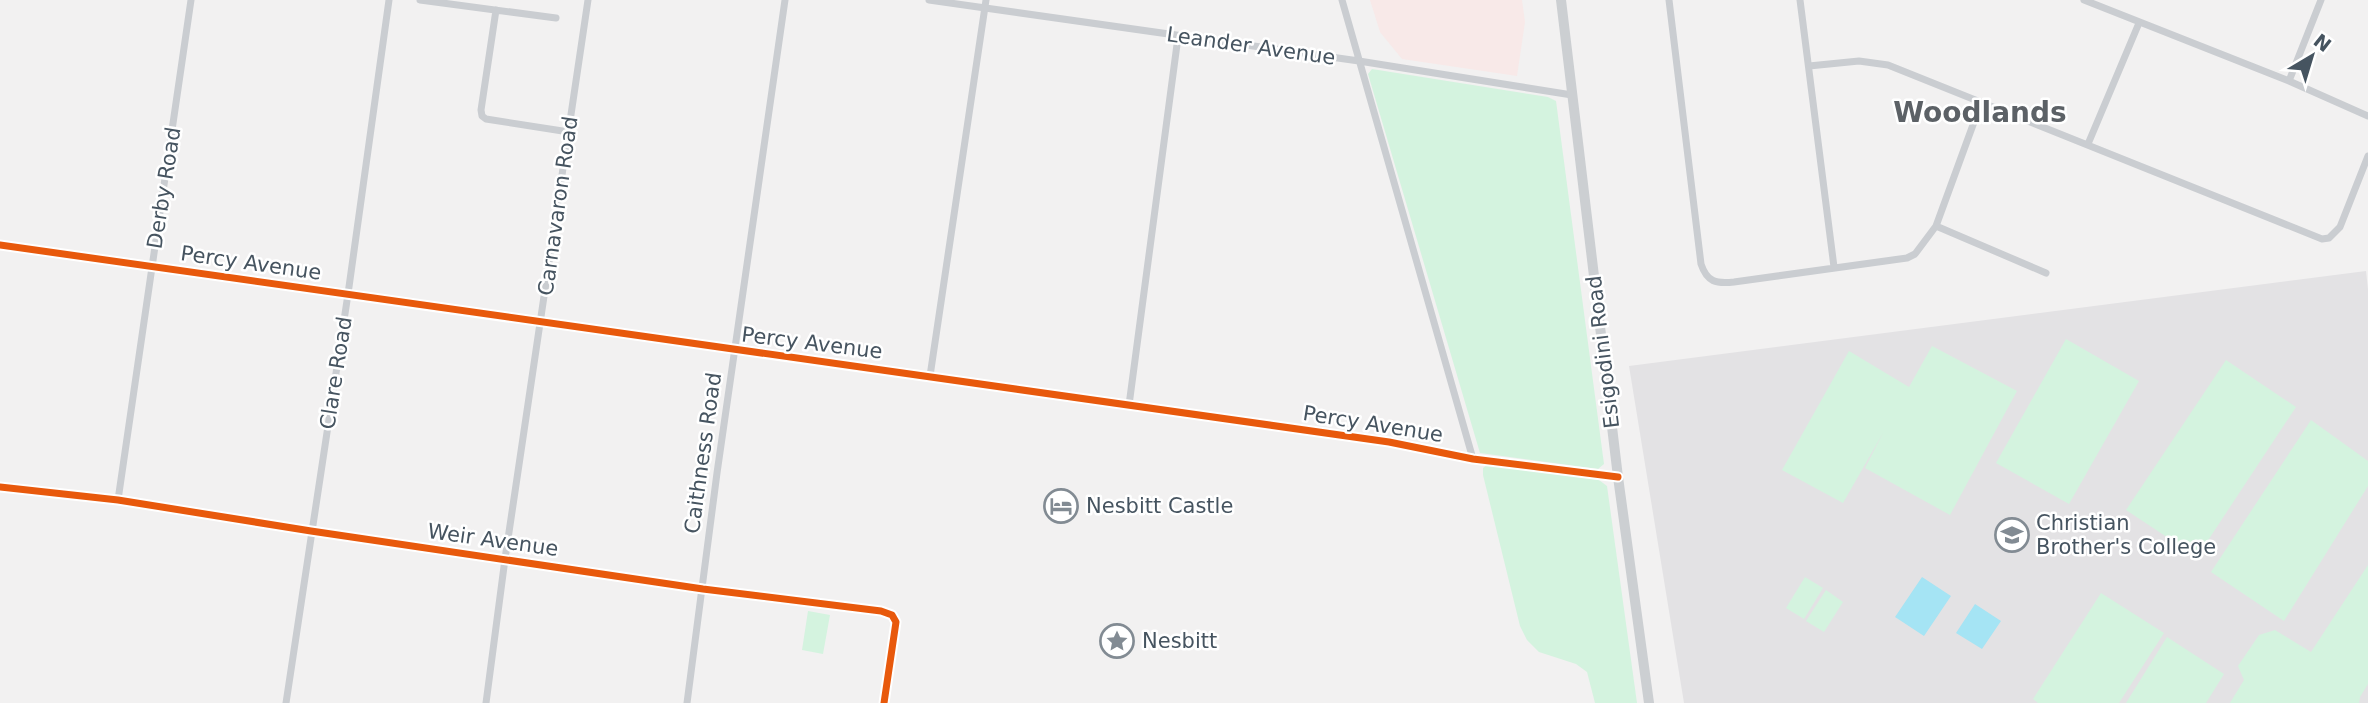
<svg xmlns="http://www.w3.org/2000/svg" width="2368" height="703" viewBox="0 0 2368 703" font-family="'DejaVu Sans',sans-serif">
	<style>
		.education { fill: #e3e2e4 }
		.medical { fill: #f8e9e8 }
		.green { fill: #d4f3df }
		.water { fill: #a5e4f4 }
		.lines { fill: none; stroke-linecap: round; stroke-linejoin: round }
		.minor { stroke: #cacdd1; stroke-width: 7 }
		.secondary { stroke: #cccfd2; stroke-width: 10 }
		.cycleway-casing { stroke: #fff; stroke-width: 11 }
		.cycleway { stroke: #e8590c; stroke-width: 7 }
		.labels { text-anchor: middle; stroke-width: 5; stroke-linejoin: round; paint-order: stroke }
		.street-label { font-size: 21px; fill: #465460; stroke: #fff }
		.poi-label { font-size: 21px; fill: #465460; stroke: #fff; text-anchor: start }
		.district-label { font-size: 28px; font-weight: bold; fill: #5c6166; stroke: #fff }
	</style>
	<rect width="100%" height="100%" fill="#f2f1f1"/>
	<path class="education" d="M2366 271 2368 289V703H1684L1629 366Z"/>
	<path class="medical" d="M1370 0H1522L1525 22 1517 76 1402 59 1380 32Z"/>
	<path class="green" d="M1372 69 1548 97 1556 101 1604 464 1598 469 1480 453 1368 74Z
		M2066 339 2139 381 2069 504 1996 463Z
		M1932 346 2017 391 1950 515 1865 468 1883 433 1843 503 1782 470 1849 351 1909 387Z
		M2226 360 2296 407 2197 557 2126 510Z
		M2311 420 2368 461V486L2284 621 2211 572Z
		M1487 465 1599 480 1607 486 1637 703H1595L1587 672 1576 664 1539 652 1527 640 1520 626 1483 475V468Z
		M2368 565V684L2360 697 2359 703H2230L2244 680 2238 666 2259 635 2275 630 2311 652Z
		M1805 577 1823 588 1804 619 1786 608Z
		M1826 590 1843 602 1824 632 1806 621Z
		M2101 593 2164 633 2119 703H2038L2033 699Z
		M808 611 830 615 823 654 802 650Z
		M2167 637 2224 674 2206 703H2126Z"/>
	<path class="water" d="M1922 577 1951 596 1924 636 1895 617Z
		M1975 604 2001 621 1982 649 1956 633Z"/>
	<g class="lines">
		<path class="minor" d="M420 0 556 18
			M929 0 1359 61 1572 95
			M1342 0 1473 459
			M1669 0 1701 264C1707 282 1716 284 1734 282L1907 258 1915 254 1936 226 1981 103
			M1800 0 1834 267
			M2084 0 2289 81 2368 116
			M496 10 481 110 482 116 486 119 569 132
			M1809 66 1859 61 1888 65 2322 239 2329 238 2340 227 2368 156
			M2289 81 2321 0
			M2088 144 2139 23
			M1936 226 2046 273
			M0 245 1389 442 1473 459 1618 477
			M930 376 986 0
			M1129 405 1178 37
			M0 487 118 500 311 531 703 589 881 611 892 615 896 622 884 703
			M118 500 191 0
			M286 703 348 294 389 0
			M486 703 505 559 588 0
			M687 703 717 473 785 0"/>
		<path class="secondary" d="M1561 0 1618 477 1649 703"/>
		<g class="cycleway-casing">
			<path id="cycleway" d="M0 245 1389 442 1473 459 1618 477
				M0 487 118 500 311 531 703 589 881 611 892 615 896 622 884 703"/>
		</g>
		<use href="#cycleway" class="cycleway"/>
	</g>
	<defs>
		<g id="hotel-ring" transform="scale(1.75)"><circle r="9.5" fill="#fff" stroke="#828b93" stroke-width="1.5"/><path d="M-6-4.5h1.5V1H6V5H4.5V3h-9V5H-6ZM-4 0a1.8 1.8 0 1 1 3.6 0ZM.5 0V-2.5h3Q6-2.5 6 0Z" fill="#828b93"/></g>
		<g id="school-ring" transform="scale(1.75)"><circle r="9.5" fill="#fff" stroke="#828b93" stroke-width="1.5"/><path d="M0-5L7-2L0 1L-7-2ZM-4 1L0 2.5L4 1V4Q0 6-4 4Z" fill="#828b93"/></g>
		<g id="sight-ring" transform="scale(1.75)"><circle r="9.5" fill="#fff" stroke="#828b93" stroke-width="1.5"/><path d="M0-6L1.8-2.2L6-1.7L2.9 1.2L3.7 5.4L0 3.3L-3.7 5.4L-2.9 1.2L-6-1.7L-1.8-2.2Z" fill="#828b93"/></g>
	</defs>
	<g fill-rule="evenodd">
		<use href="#hotel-ring" x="1061" y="506"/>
		<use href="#school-ring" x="2012" y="535"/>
		<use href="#sight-ring" x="1117" y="641"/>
	</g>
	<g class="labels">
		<g class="street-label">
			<text transform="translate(1251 46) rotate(8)" y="7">Leander Avenue</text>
			<text transform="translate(164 188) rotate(-81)" y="7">Derby Road</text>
			<text transform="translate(558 206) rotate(-82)" y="7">Carnavaron Road</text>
			<text transform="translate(251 263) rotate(8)" y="7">Percy Avenue</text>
			<text transform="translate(812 343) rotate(7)" y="7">Percy Avenue</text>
			<text transform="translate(1603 352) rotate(-97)" y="7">Esigodini Road</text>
			<text transform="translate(336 373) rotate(-81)" y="7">Clare Road</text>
			<text transform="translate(1373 424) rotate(9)" y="7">Percy Avenue</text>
			<text transform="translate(703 453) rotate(-82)" y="7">Caithness Road</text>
			<text transform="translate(493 540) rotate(8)" y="7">Weir Avenue</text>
		</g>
		<g class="poi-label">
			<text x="1086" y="513">Nesbitt Castle</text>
			<text x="2036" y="530">Christian<tspan x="2036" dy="24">Brother's College</tspan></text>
			<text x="1142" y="648">Nesbitt</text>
		</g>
		<g class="district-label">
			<text x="1980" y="122">Woodlands</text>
		</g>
	</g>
	<g transform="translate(2312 56) rotate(38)" stroke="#ffffff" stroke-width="5" paint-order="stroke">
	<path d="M0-5L12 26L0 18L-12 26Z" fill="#465460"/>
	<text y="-10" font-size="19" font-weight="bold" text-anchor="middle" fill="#465460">N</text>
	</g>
</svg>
